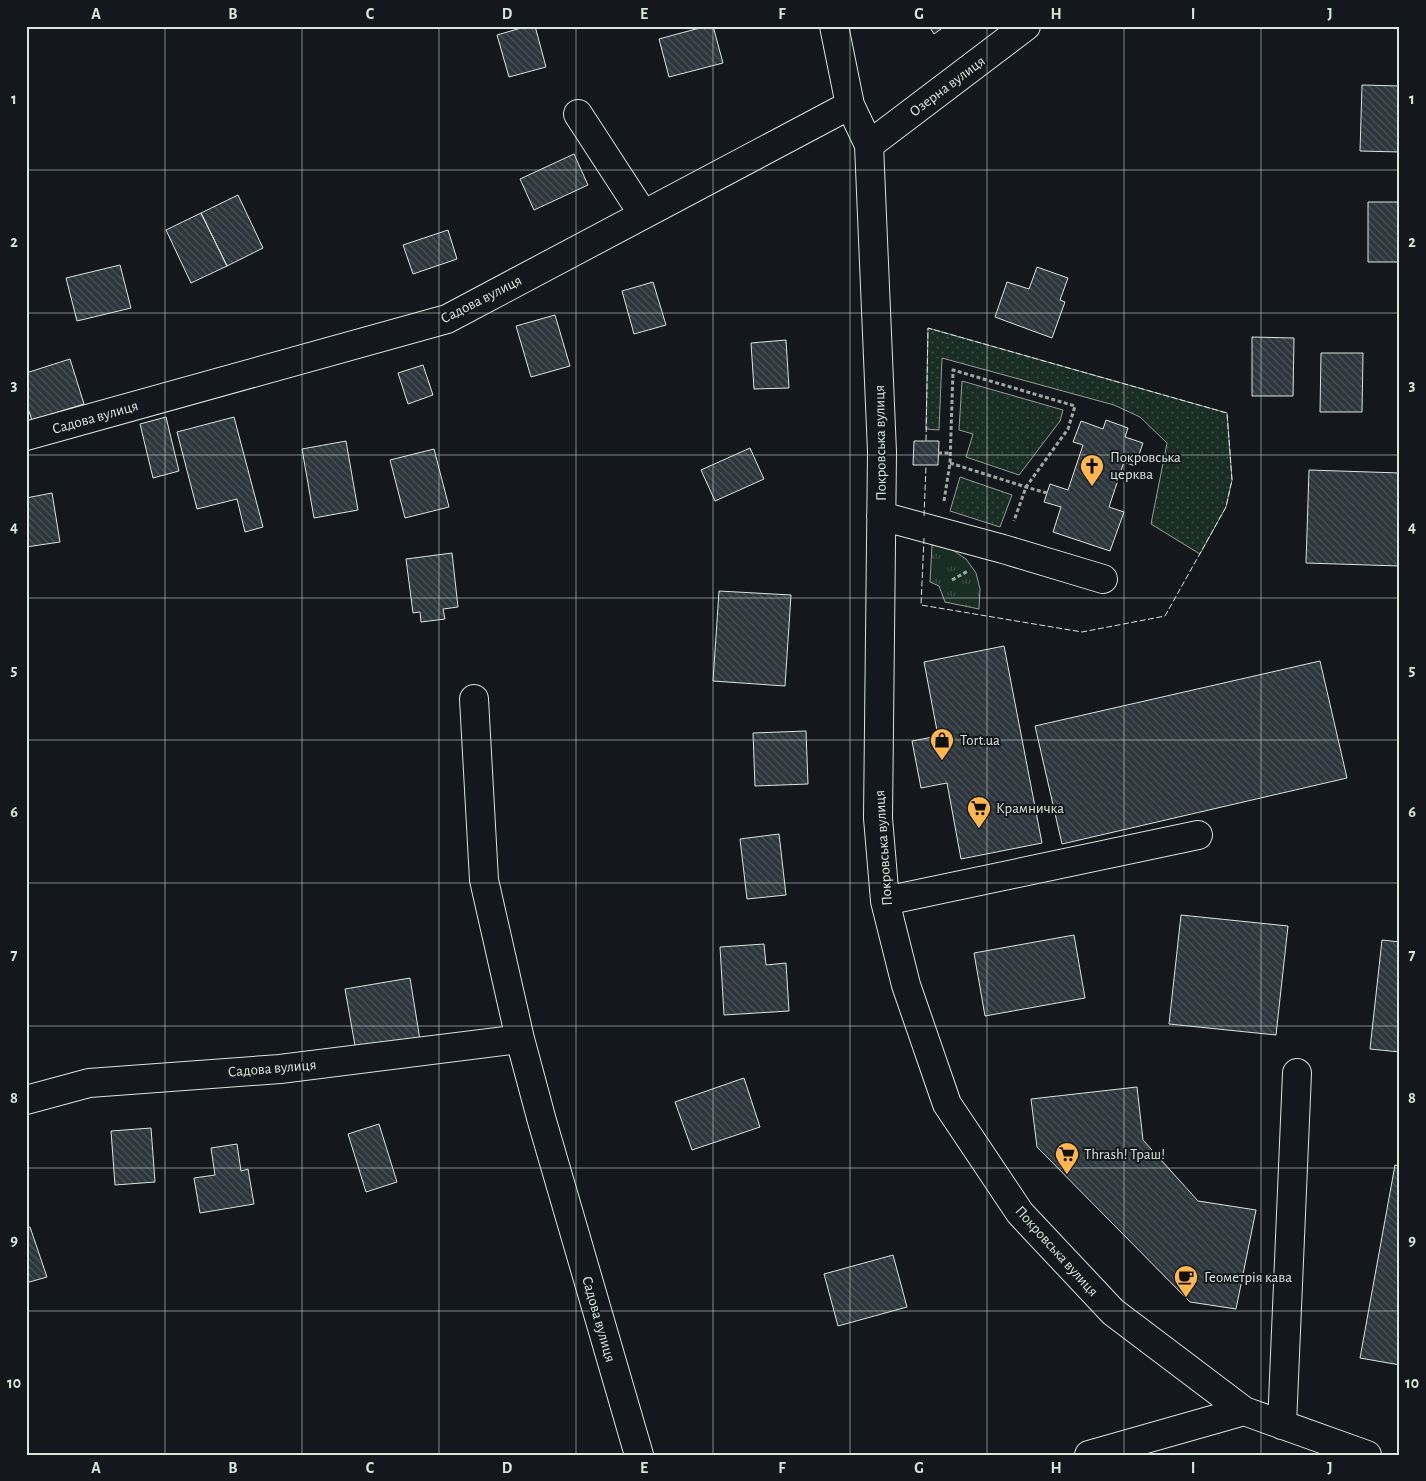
<svg xmlns="http://www.w3.org/2000/svg" width="1426" height="1481" viewBox="0 0 1426 1481" font-family="'Alegreya Sans',sans-serif">
	<style>
		.grass { fill: url(#grass-dots); stroke: #939e99 }
		.park { fill: url(#park-tufts); stroke: #939e99 }
		.building { fill: url(#building-back-hatch); stroke: #d8e6dc }
		.lines { fill: none; stroke-linecap: round; stroke-linejoin: round }
		.minor-casing { stroke: #d8e6dc; stroke-width: 30 }
		.path { stroke: #9da8a2; stroke-width: 3; stroke-dasharray: 4 2.5; stroke-linecap: butt }
		.minor { stroke: #14181c; stroke-width: 28 }
		.fence { stroke: #d8e6dc; stroke-width: 1; stroke-dasharray: 6 2.5; stroke-linecap: butt }
		.grid { fill: none; stroke: #d8e6dc; stroke-width: 1; stroke-opacity: 0.55 }
		.labels { text-anchor: middle; stroke-width: 4; stroke-linejoin: round; paint-order: stroke }
		.street-label { font-size: 15px; fill: #d8e6dc; stroke: #14181c }
		.poi-label { font-size: 15px; fill: #d8e6dc; stroke: #14181c; text-anchor: start }
		.neatline { fill: none; stroke: #d8e6dc; stroke-width: 2 }
		.grid-label { font-size: 16px; text-anchor: middle; font-weight: bold; fill: #d8e6dc }
	</style>
	<defs>
		<pattern id="grass-dots" width="8" height="8" patternUnits="userSpaceOnUse" patternTransform="scale(1.25)"><rect width="8" height="8" fill="#1a2d24"/><path d="M2 2h.1M6 6h.1" fill="none" stroke="#3b4b43" stroke-width="1.8" stroke-linecap="round"/></pattern>
		<pattern id="park-tufts" width="24" height="20" patternUnits="userSpaceOnUse" patternTransform="scale(1.25)"><rect width="24" height="20" fill="#1a2d24"/><path d="M3 7l-1-3M5 7V3M7 7l1-3M15 17l-1-3M17 17v-4M19 17l1-3" fill="none" stroke="#3b4b43"/></pattern>
		<pattern id="building-back-hatch" width="6" height="6" patternUnits="userSpaceOnUse" patternTransform="scale(1.25)"><rect width="6" height="6" fill="#2c363c"/><path d="M-1 5l2 2M0 0l6 6M5-1l2 2" fill="none" stroke="#4a5358"/></pattern>
	</defs>
	<rect width="100%" height="100%" fill="#14181c"/>
	<path class="grass" d="M928 328 1227 413 1232 480 1226 507 1200 554 1151 524 1167 443 1140 417 1114 405 942 358 939 430 926 429Z
		M962 381 1063 410 1060 421 1019 475 966 457 973 434 959 430Z
		M960 477 1012 495 1000 527 950 511Z"/>
	<path class="park" d="M932 545 951 549 966 559 976 573 980 589 979 609 945 602 939 586 930 582Z"/>
	<path class="building" d="M528 26H535L546 67 509 77 497 35Z
		M707 26H713L723 63 669 77 659 39Z
		M929 26H945L934 34Z
		M1362 85 1400 86V152L1360 151Z
		M574 154 588 185 534 210 520 179Z
		M238 195 263 248 227 266 201 213Z
		M1368 202H1400V262H1368Z
		M201 213 227 266 191 283 166 230Z
		M448 230 457 259 413 274 403 245Z
		M120 265 131 308 77 321 66 278Z
		M1037 267 1068 278 1060 300 1065 302 1052 338 995 317 1007 282 1029 289Z
		M653 282 666 325 634 334 622 291Z
		M555 315 570 366 531 377 516 326Z
		M1252 337 1294 338 1293 396H1252Z
		M786 340 789 388 754 389 751 343Z
		M1321 353H1363L1362 412H1320Z
		M70 359 84 404 32 420 26 403V373Z
		M423 365 433 395 408 404 398 373Z
		M166 417 179 471 153 478 140 424Z
		M234 417 263 527 245 532 237 499 197 509 177 432Z
		M1106 420 1128 428 1125 437 1143 443 1135 466 1124 462 1109 507 1124 512 1110 551 1053 532 1061 507 1044 502 1050 484 1068 490 1083 445 1073 442 1081 421 1103 429Z
		M346 441 358 510 314 518 302 449Z
		M914 441H939L938 465H913Z
		M750 448 764 479 715 501 701 470Z
		M434 449 449 507 405 518 390 460Z
		M1309 470 1400 473V566L1306 563Z
		M52 493 60 542 26 547V498Z
		M452 553 458 607 443 609 445 619 421 622 420 612 413 613 406 559Z
		M719 591 791 595 785 686 713 681Z
		M1004 646 1042 843 961 859 947 783 921 788 912 741 938 736 924 662Z
		M1320 661 1347 778 1062 844 1035 726Z
		M806 731 808 784 755 786 753 733Z
		M779 834 786 895 747 899 740 839Z
		M1181 915 1288 926 1276 1035 1169 1024Z
		M1074 935 1085 998 985 1016 974 953Z
		M1382 940 1400 942V1052L1370 1049Z
		M764 944 766 965 786 963 789 1011 724 1015 720 947Z
		M410 978 420 1040 356 1051 345 989Z
		M744 1078 760 1127 692 1150 675 1102Z
		M1137 1087 1143 1140 1198 1201 1256 1210 1236 1309 1190 1302 1037 1147 1031 1099Z
		M379 1124 397 1182 366 1192 348 1134Z
		M151 1128 155 1182 115 1185 111 1131Z
		M237 1144 241 1171 248 1169 254 1204 200 1213 194 1178 215 1175 211 1148Z
		M1395 1165 1400 1166V1365L1360 1358Z
		M30 1227 47 1277 26 1283V1228Z
		M893 1255 907 1307 838 1326 824 1274Z"/>
	<g class="lines">
		<g class="minor-casing">
			<path id="minor" d="M834 26 850 105 869 145 882 452 878 818 885 901 906 985 947 1104 1020 1213 1113 1312 1244 1411 1367 1455
				M578 114 643 214
				M869 145 1026 26
				M26 436 447 319 850 105
				M881 516 1003 549 1103 579
				M474 699 484 880 520 1039 542 1121 639 1455
				M885 901 1198 835
				M26 1100 89 1083 280 1069 520 1039
				M1282 1425 1297 1073
				M1089 1455 1244 1411"/>
		</g>
		<path class="path" d="M938 453H950
			M950 463 1026 487 1047 493
			M944 501 950 463 953 370 1075 406 1068 429 1026 487 1014 521
			M952 580 968 571"/>
		<use href="#minor" class="minor"/>
		<path class="fence" d="M924 516 926 466
			M924 538 921 605 1082 632 1165 616 1226 507 1232 480 1227 413 928 328 926 441"/>
	</g>
	<path class="grid" d="M165 26V1455M302 26V1455M439 26V1455M576 26V1455M713 26V1455M850 26V1455M987 26V1455M1124 26V1455M1261 26V1455M26 170H1400M26 313H1400M26 455H1400M26 598H1400M26 740H1400M26 883H1400M26 1026H1400M26 1168H1400M26 1311H1400"/>
	<defs>
		<g id="church-pin" transform="scale(1.25)"><path d="M0 17L-7.5 6A9.5 9.5 0 1 1 7.5 6Z" fill="#ffb74d" stroke="#14181c"/><path d="M-1.2-6h2.4v3.5h3.3v2.4h-3.3V6h-2.4V-.1h-3.3v-2.4h3.3Z" fill="#111"/></g>
		<g id="shop-pin" transform="scale(1.25)"><path d="M0 17L-7.5 6A9.5 9.5 0 1 1 7.5 6Z" fill="#ffb74d" stroke="#14181c"/><path d="M-5-2.5h2.3a2.7 3.5 0 0 1 5.4 0H5L5.5 6h-11ZM-1.5-2.5h3a1.5 2.3 0 0 0-3 0Z" fill="#111"/></g>
		<g id="supermarket-pin" transform="scale(1.25)"><path d="M0 17L-7.5 6A9.5 9.5 0 1 1 7.5 6Z" fill="#ffb74d" stroke="#14181c"/><path d="M-6-5.5h2.5l.6 2H6L4.5 2H-2.5L-4.4-4H-6ZM-1.5 3.2a1.3 1.3 0 1 0 .1 0ZM3 3.2a1.3 1.3 0 1 0 .1 0Z" fill="#111"/></g>
		<g id="cafe-pin" transform="scale(1.25)"><path d="M0 17L-7.5 6A9.5 9.5 0 1 1 7.5 6Z" fill="#ffb74d" stroke="#14181c"/><path d="M-5.5-4.5H6V0H3Q3 3.5 0 3.5H-2.5Q-5.5 3.5-5.5 0ZM3-3.2v2h1.7v-2ZM-6 4.5H4V6H-6Z" fill="#111"/></g>
	</defs>
	<g fill-rule="evenodd">
		<use href="#church-pin" x="1092" y="466"/>
		<use href="#shop-pin" x="942" y="740"/>
		<use href="#supermarket-pin" x="979" y="808"/>
		<use href="#supermarket-pin" x="1067" y="1154"/>
		<use href="#cafe-pin" x="1186" y="1277"/>
	</g>
	<g class="labels">
		<g class="street-label">
			<text transform="translate(947 86) rotate(-37)" y="5">Озерна вулиця</text>
			<text transform="translate(481 299) rotate(-27)" y="5">Садова вулиця</text>
			<text transform="translate(95 417) rotate(-16)" y="5">Садова вулиця</text>
			<text transform="translate(880 443) rotate(-91)" y="5">Покровська вулиця</text>
			<text transform="translate(883 848) rotate(-94)" y="5">Покровська вулиця</text>
			<text transform="translate(272 1068) rotate(-5)" y="5">Садова вулиця</text>
			<text transform="translate(1057 1251) rotate(48)" y="5">Покровська вулиця</text>
			<text transform="translate(599 1319) rotate(74)" y="5">Садова вулиця</text>
		</g>
		<g class="poi-label">
			<text x="1110" y="462">Покровська<tspan x="1110" dy="17">церква</tspan></text>
			<text x="960" y="745">Tort.ua</text>
			<text x="996" y="813">Крамничка</text>
			<text x="1084" y="1159">Thrash! Траш!</text>
			<text x="1204" y="1282">Геометрія кава</text>
		</g>
	</g>
	<rect width="1426" height="1481" fill="none" stroke="#14181c" stroke-width="55"/>
	<rect x="28" y="28" width="1370" height="1426" class="neatline"/>
	<g class="grid-label">
		<text x="96" y="19">A</text>
		<text x="233" y="19">B</text>
		<text x="370" y="19">C</text>
		<text x="507" y="19">D</text>
		<text x="644" y="19">E</text>
		<text x="782" y="19">F</text>
		<text x="919" y="19">G</text>
		<text x="1056" y="19">H</text>
		<text x="1193" y="19">I</text>
		<text x="1330" y="19">J</text>
		<text x="14" y="104">1</text>
		<text x="1412" y="104">1</text>
		<text x="14" y="247">2</text>
		<text x="1412" y="247">2</text>
		<text x="14" y="390">3</text>
		<text x="1412" y="390">3</text>
		<text x="14" y="532">4</text>
		<text x="1412" y="532">4</text>
		<text x="14" y="675">5</text>
		<text x="1412" y="675">5</text>
		<text x="14" y="817">6</text>
		<text x="1412" y="817">6</text>
		<text x="14" y="960">7</text>
		<text x="1412" y="960">7</text>
		<text x="14" y="1103">8</text>
		<text x="1412" y="1103">8</text>
		<text x="14" y="1245">9</text>
		<text x="1412" y="1245">9</text>
		<text x="14" y="1388">10</text>
		<text x="1412" y="1388">10</text>
		<text x="96" y="1473">A</text>
		<text x="233" y="1473">B</text>
		<text x="370" y="1473">C</text>
		<text x="507" y="1473">D</text>
		<text x="644" y="1473">E</text>
		<text x="782" y="1473">F</text>
		<text x="919" y="1473">G</text>
		<text x="1056" y="1473">H</text>
		<text x="1193" y="1473">I</text>
		<text x="1330" y="1473">J</text>
	</g>
</svg>
